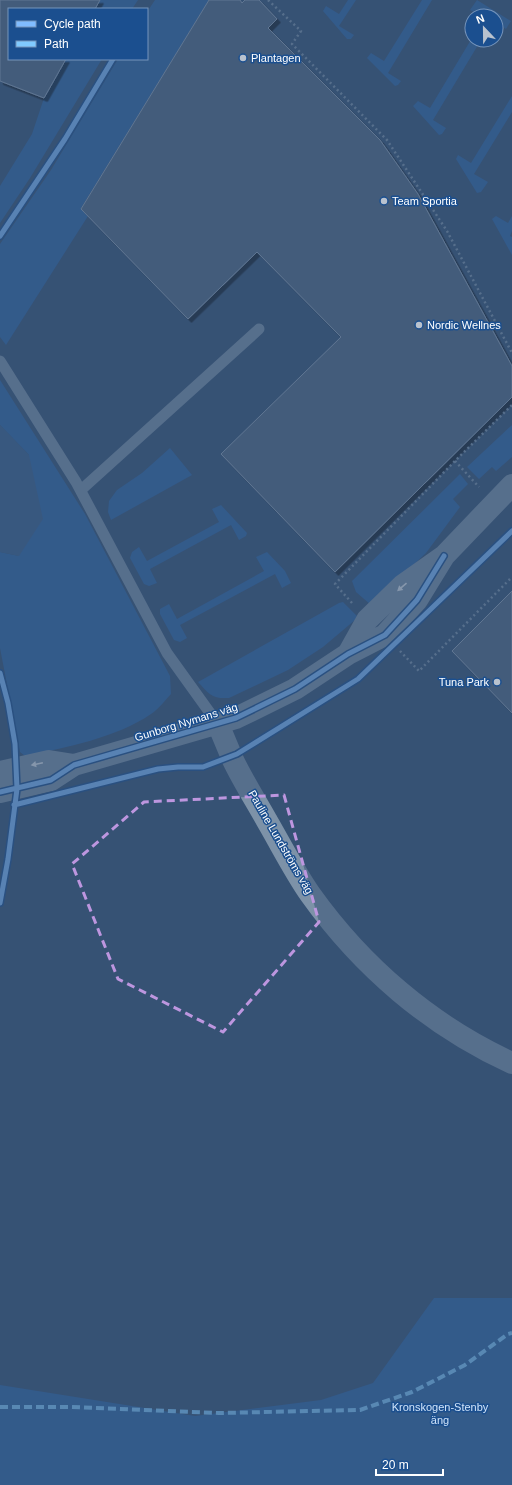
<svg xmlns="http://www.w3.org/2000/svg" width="512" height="1485" viewBox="0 0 512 1485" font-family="Arial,sans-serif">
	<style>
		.green { fill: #2f66a5 }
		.water { fill: #3b618d }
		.building { fill: #526984; stroke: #92a2b6; filter: url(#shadow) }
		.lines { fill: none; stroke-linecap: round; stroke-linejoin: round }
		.path { stroke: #7d92a8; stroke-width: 2.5; stroke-dasharray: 2 3; stroke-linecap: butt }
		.service { stroke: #7d92a8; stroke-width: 11 }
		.minor { stroke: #7d92a8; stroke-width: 22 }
		.quiet { stroke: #80caff; stroke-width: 4; stroke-dasharray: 8 4; stroke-linecap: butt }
		.cycleway-casing { stroke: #1b4f8f; stroke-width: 8 }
		.cycleway { stroke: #80bcff; stroke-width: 5 }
		.oneway { fill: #e5e9ee }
		.marked { fill: none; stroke: #bd96df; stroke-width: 3; stroke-dasharray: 8 5; stroke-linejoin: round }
		.poi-dot { fill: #b9c2ce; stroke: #1b4f8f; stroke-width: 1.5 }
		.labels { text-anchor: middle; stroke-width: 3; stroke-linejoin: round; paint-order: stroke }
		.poi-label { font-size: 11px; fill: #fff; stroke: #1b4f8f; text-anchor: start }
		.street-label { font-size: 11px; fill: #fff; stroke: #1b4f8f }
		.park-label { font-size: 11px; fill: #cfe3fa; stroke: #1b4f8f }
	</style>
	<defs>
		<filter id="shadow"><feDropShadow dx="3.5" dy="3.5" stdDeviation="0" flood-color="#0009"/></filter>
	</defs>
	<rect width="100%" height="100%" fill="#365274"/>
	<path class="green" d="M100 0H138L132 9H95Z
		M155 0H209L81 208 88 216 6 345 0 337V244L51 170 118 59H147V12Z
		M348 0H356L339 26 354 35 351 39H347L323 11 326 6 339 14Z
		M422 0H432L388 73 401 81 398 85 395 86 367 58 371 53 384 61Z
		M477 0 511 21 506 29 496 22V16H481L470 10Z
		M472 38V40H481L433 120 446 128 442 134 439 135 413 106 418 101 430 108Z
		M66 59H102L30 178 0 223V186L32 134 44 98Z
		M512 96V112L474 174 488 182 481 192 477 193 456 159 458 155 471 163Z
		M496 216 508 223 512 216V231L510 236 512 237V255L492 219Z
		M0 380 85 514 170 676 171 694C165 700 159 709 151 714 118 737 65 748 25 756L20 752 0 648V552L19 556 29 455 0 425Z
		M512 425V457L496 471 492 467 479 479 467 467Z
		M170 448 192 475 111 520 108 512 109 501 117 490 142 473Z
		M460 474 468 484 453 499 460 507 426 553 371 605 356 592 352 581Z
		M221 505 247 533 246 536 239 540 231 525 150 569 157 583 149 586 144 584 130 558 132 552 139 547 147 561 219 522 212 509Z
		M267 552 285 571 291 583 282 588 275 574 180 625 187 638 180 642 174 640 160 614V609L169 604 177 619 264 571 256 557Z
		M343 602 357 616 355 620 323 647 288 670 229 698C212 699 209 694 198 682L339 603Z
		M434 1298H512V1485H0V1385L195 1416 321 1400 373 1383Z"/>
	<path class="water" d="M0 425 29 455 43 519 19 556 0 552Z"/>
	<path class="building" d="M0 0H100L95 9H9V59H66L44 98 0 81Z
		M209 0H240L242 3 245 0H259L277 19 268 28 380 140 418 194 512 366V397L335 572 221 454 341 337 257 252 188 319 81 209Z
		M512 591V713L452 651Z"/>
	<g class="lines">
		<path class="path" d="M268 0 301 31 292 44 387 140 447 231 512 353
			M455 461 479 487
			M352 603 335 584 455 461 512 405
			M400 651 419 671 512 577"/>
		<path class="service" d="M0 361 76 482 167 653 218 724
			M81 490 259 329"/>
		<path class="minor" d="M348 654 367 620 403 585 444 556 512 485
			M218 724C223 736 228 748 233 760 243 781 256 801 267 821 281 845 294 871 310 894 362 967 431 1026 512 1063
			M0 772 49 761 74 765
			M0 792 51 780 74 765 236 718 295 689 348 654 385 635 417 600 444 556"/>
		<path class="quiet" d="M0 1407H71L219 1413 360 1410 412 1392 465 1365 508 1334 512 1333"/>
		<g class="cycleway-casing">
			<path id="cycleway" d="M0 236 65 139 113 59
				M0 673 8 703 15 744 17 789 8 859 0 903
				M0 792 51 780 74 765 236 718 295 689 348 654 385 635 417 600 444 556
				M14 805 158 769 178 767H203L237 754 358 679 512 531"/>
		</g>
		<use href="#cycleway" class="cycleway"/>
	</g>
	<defs><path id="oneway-solid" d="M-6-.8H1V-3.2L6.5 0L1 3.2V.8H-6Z"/></defs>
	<g class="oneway">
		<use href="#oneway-solid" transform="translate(402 587) rotate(139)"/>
		<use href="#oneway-solid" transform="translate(37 764) rotate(168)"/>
	</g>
	<path d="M0 0H512V1485H0ZM284 795 319 922 223 1032 118 979 72 864 144 802Z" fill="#365274" fill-opacity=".55" fill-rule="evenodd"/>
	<path class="marked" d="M284 795 319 922 223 1032 118 979 72 864 144 802Z"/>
	<g class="poi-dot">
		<circle cx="243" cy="58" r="4"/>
		<circle cx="384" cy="201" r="4"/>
		<circle cx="419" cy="325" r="4"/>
		<circle cx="497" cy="682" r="4"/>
	</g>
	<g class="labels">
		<g class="poi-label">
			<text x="251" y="62">Plantagen</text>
			<text x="392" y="205">Team Sportia</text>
			<text x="427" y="329">Nordic Wellnes</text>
			<text x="489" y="686" text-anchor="end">Tuna Park</text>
		</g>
		<g class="street-label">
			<text transform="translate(186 722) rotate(-17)" y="4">Gunborg Nymans väg</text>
			<text transform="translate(281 842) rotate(60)" y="4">Pauline Lundströms väg</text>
		</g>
		<g class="park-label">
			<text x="440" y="1411">Kronskogen-Stenby<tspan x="440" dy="13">äng</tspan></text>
		</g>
	</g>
	<rect x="8" y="8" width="140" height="52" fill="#1b4f8f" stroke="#7695bc"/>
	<rect x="16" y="21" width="20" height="6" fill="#80bcff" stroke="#7695bc"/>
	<text x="44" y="28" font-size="12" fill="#ffffff">Cycle path</text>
	<rect x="16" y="41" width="20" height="6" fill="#80caff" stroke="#7695bc"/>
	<text x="44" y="48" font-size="12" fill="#ffffff">Path</text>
	<g transform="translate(484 28) rotate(338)"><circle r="19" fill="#1b4f8f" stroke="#7695bc"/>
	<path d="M0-3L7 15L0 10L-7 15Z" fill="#b9c2ce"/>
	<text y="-6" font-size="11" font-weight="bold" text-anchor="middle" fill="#ffffff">N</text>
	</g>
	<path d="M376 1469v6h67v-6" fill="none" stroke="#ffffff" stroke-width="2"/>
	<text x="382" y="1469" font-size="12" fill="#ffffff" stroke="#1b4f8f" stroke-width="3" paint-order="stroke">20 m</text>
</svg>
